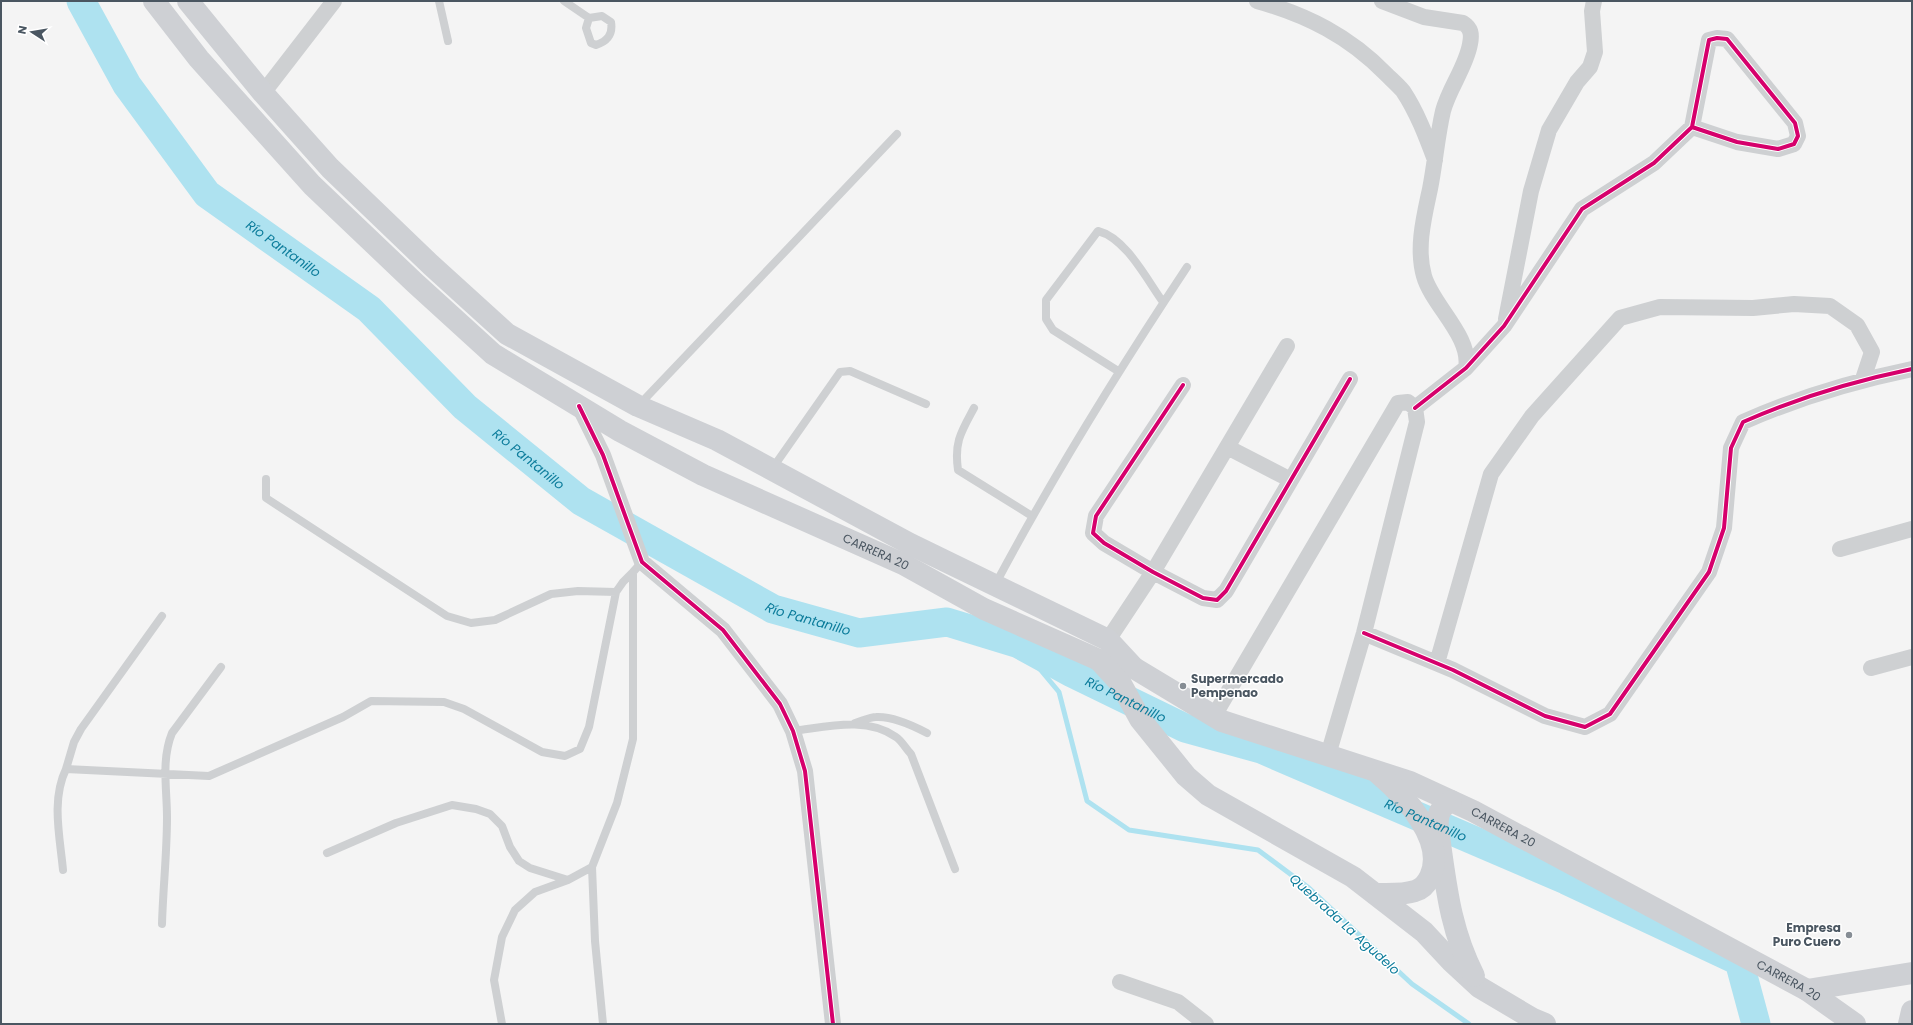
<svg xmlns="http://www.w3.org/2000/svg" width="1913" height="1025" viewBox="0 0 1913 1025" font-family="Poppins,sans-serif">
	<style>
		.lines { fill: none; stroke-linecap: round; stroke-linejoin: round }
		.stream { stroke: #aee2f0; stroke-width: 5 }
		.river { stroke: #aee2f0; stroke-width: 29 }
		.lane { stroke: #ced0d2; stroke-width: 8 }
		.street { stroke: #ced0d2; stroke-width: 16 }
		.secondary { stroke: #ced0d4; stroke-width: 22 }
		.cycleway-casing { stroke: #fff; stroke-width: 6 }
		.cycleway { stroke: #d6006c; stroke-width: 4 }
		.poi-dot { fill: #868d94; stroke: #fff; stroke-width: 1.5 }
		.labels { text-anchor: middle; stroke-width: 3; stroke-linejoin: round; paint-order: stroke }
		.street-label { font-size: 12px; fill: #4a5661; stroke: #fff }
		.poi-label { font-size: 12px; font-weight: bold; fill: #4a5661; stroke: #fff; text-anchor: start }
		.water-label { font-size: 13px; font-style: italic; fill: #0c7c9b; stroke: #fff }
	</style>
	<rect width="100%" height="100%" fill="#f4f4f4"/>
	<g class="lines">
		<path class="stream" d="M1019 644 1059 692 1087 801 1129 830 1258 850 1309 888 1412 984 1469 1024"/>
		<path class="river" id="s1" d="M81 1 127 85 207 194 369 309 465 407 581 501 773 609 859 633 947 622 1019 644 1072 673 1185 728 1261 749 1566 880 1739 961 1756 1024"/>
		<path class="lane" d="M439 1 448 41
			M564 1 589 18 586 28 591 43 596 45C608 41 613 34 611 22L602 16 589 18
			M1118 371 1053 330 1046 319V300L1098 231C1126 238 1147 280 1163 302
			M639 405 897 134
			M974 408C961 432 954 442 958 470L1032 516
			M772 469 840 372 850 371 926 404
			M266 479V498L447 616 471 623 495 620 551 594 578 591 616 592 623 582 633 572
			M995 585C1053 476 1118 371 1187 267
			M855 723C862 721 870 717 876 717 893 716 912 725 927 733
			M793 731C827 727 866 716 896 737 902 741 906 749 911 754L955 869
			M66 769 74 742 81 729 162 616
			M327 853 396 823 452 805 476 809 490 814 502 826 510 847 519 861 530 868 568 880
			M592 867 595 941 603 1024
			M63 870C60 837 51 800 66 769L209 776 343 717 371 701 444 702 464 709 542 752 565 756 580 749 589 727 616 592
			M162 924C163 889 167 853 167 817 167 789 161 760 172 733L221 667
			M502 1024 494 980 502 937 515 910 535 892 568 880 592 867 617 803 633 739V572L642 562"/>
		<path class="street" d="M1257 1C1307 15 1349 36 1386 74 1391 79 1398 85 1403 91 1417 112 1426 136 1435 160
			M1382 1 1424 17 1463 23C1471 28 1472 34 1470 44 1466 67 1449 88 1443 111 1437 137 1435 164 1430 189 1424 217 1416 248 1424 276 1432 305 1472 337 1466 368
			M263 93 334 1
			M1506 319 1531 191 1549 130 1577 82 1590 67 1595 52 1592 11 1594 1
			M1183 385 1096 516 1093 533 1104 543 1153 572 1203 598 1217 600 1226 591 1350 379
			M579 406 603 455 642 562 723 630 780 704 793 731 805 771 833 1024
			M1415 408 1466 368 1504 326 1582 209 1654 163 1692 127 1709 40 1717 38 1727 39 1795 123 1798 136 1794 144 1778 149 1737 142 1692 127
			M1227 447 1291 480
			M1840 549 1912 529
			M1364 633 1453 670 1545 716 1585 727 1610 714 1709 572 1724 528 1731 448 1743 422C1797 398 1854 381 1912 369
			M1108 640 1153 572 1287 346
			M1437 663 1491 474 1532 416 1620 318 1660 307 1753 308 1794 304 1830 306 1857 325 1872 352 1863 379
			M1871 668 1912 657
			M1214 716 1398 403 1408 402 1415 408 1417 422 1364 633 1328 755
			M1120 982 1178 1002 1206 1024"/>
		<g class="secondary">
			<path id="s2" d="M154 1 199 59 312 185 415 283 493 354 620 431 703 475 903 564 984 609 1099 660 1134 668"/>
			<path id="s3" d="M188 1 263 93 330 168 431 265 507 334 638 406 717 440 910 544 1108 640 1134 668 1222 721 1410 782 1473 811 1807 990 1855 1024"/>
			<path d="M1099 660 1121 684 1140 719 1165 750 1186 776 1208 795 1353 877 1424 932 1452 962 1479 987 1533 1019 1545 1024"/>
			<path d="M1451 801C1438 809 1437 816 1438 830 1446 883 1449 927 1474 976"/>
			<path d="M1376 894C1389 894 1403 895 1415 891 1422 889 1427 883 1430 877 1447 841 1404 795 1379 774"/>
			<path d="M1807 990 1912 973"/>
			<path d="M1909 1024 1912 1011"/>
		</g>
		<g class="cycleway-casing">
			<path id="cycleway" d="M1183 385 1096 516 1093 533 1104 543 1153 572 1203 598 1217 600 1226 591 1350 379
				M579 406 603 455 642 562 723 630 780 704 793 731 805 771 833 1024
				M1415 408 1466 368 1504 326 1582 209 1654 163 1692 127 1709 40 1717 38 1727 39 1795 123 1798 136 1794 144 1778 149 1737 142 1692 127
				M1364 633 1453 670 1545 716 1585 727 1610 714 1709 572 1724 528 1731 448 1743 422C1797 398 1854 381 1912 369"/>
		</g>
		<use href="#cycleway" class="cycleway"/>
	</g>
	<g class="poi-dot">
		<circle cx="1183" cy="686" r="4"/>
		<circle cx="1849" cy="935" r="4"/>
	</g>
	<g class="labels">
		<g class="street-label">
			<text dy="4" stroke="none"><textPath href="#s2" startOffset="922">CARRERA 20</textPath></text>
			<text dy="4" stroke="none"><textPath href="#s3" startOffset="1579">CARRERA 20</textPath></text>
			<text dy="4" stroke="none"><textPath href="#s3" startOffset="1903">CARRERA 20</textPath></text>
		</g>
		<g class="poi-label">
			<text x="1191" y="683">Supermercado<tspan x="1191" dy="14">Pempenao</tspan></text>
			<text x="1841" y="932" text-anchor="end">Empresa<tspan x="1841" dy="14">Puro Cuero</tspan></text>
		</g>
		<g class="water-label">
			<text dy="5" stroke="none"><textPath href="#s1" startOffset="325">Río Pantanillo</textPath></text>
			<text dy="5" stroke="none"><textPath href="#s1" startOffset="649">Río Pantanillo</textPath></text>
			<text dy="5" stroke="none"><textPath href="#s1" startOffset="973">Río Pantanillo</textPath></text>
			<text dy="5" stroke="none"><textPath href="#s1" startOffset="1310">Río Pantanillo</textPath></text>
			<text dy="5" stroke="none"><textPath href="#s1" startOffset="1634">Río Pantanillo</textPath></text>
			<text transform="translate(1345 924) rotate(42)" y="5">Quebrada La Agudelo</text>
		</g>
	</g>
	<rect width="1913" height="1025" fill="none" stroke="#4a5661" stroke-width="4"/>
	<g transform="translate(32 32) rotate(282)" stroke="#ffffff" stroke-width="3" paint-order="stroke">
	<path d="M0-3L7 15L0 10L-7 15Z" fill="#4a5661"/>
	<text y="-6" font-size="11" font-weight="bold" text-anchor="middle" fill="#4a5661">N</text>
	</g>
</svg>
